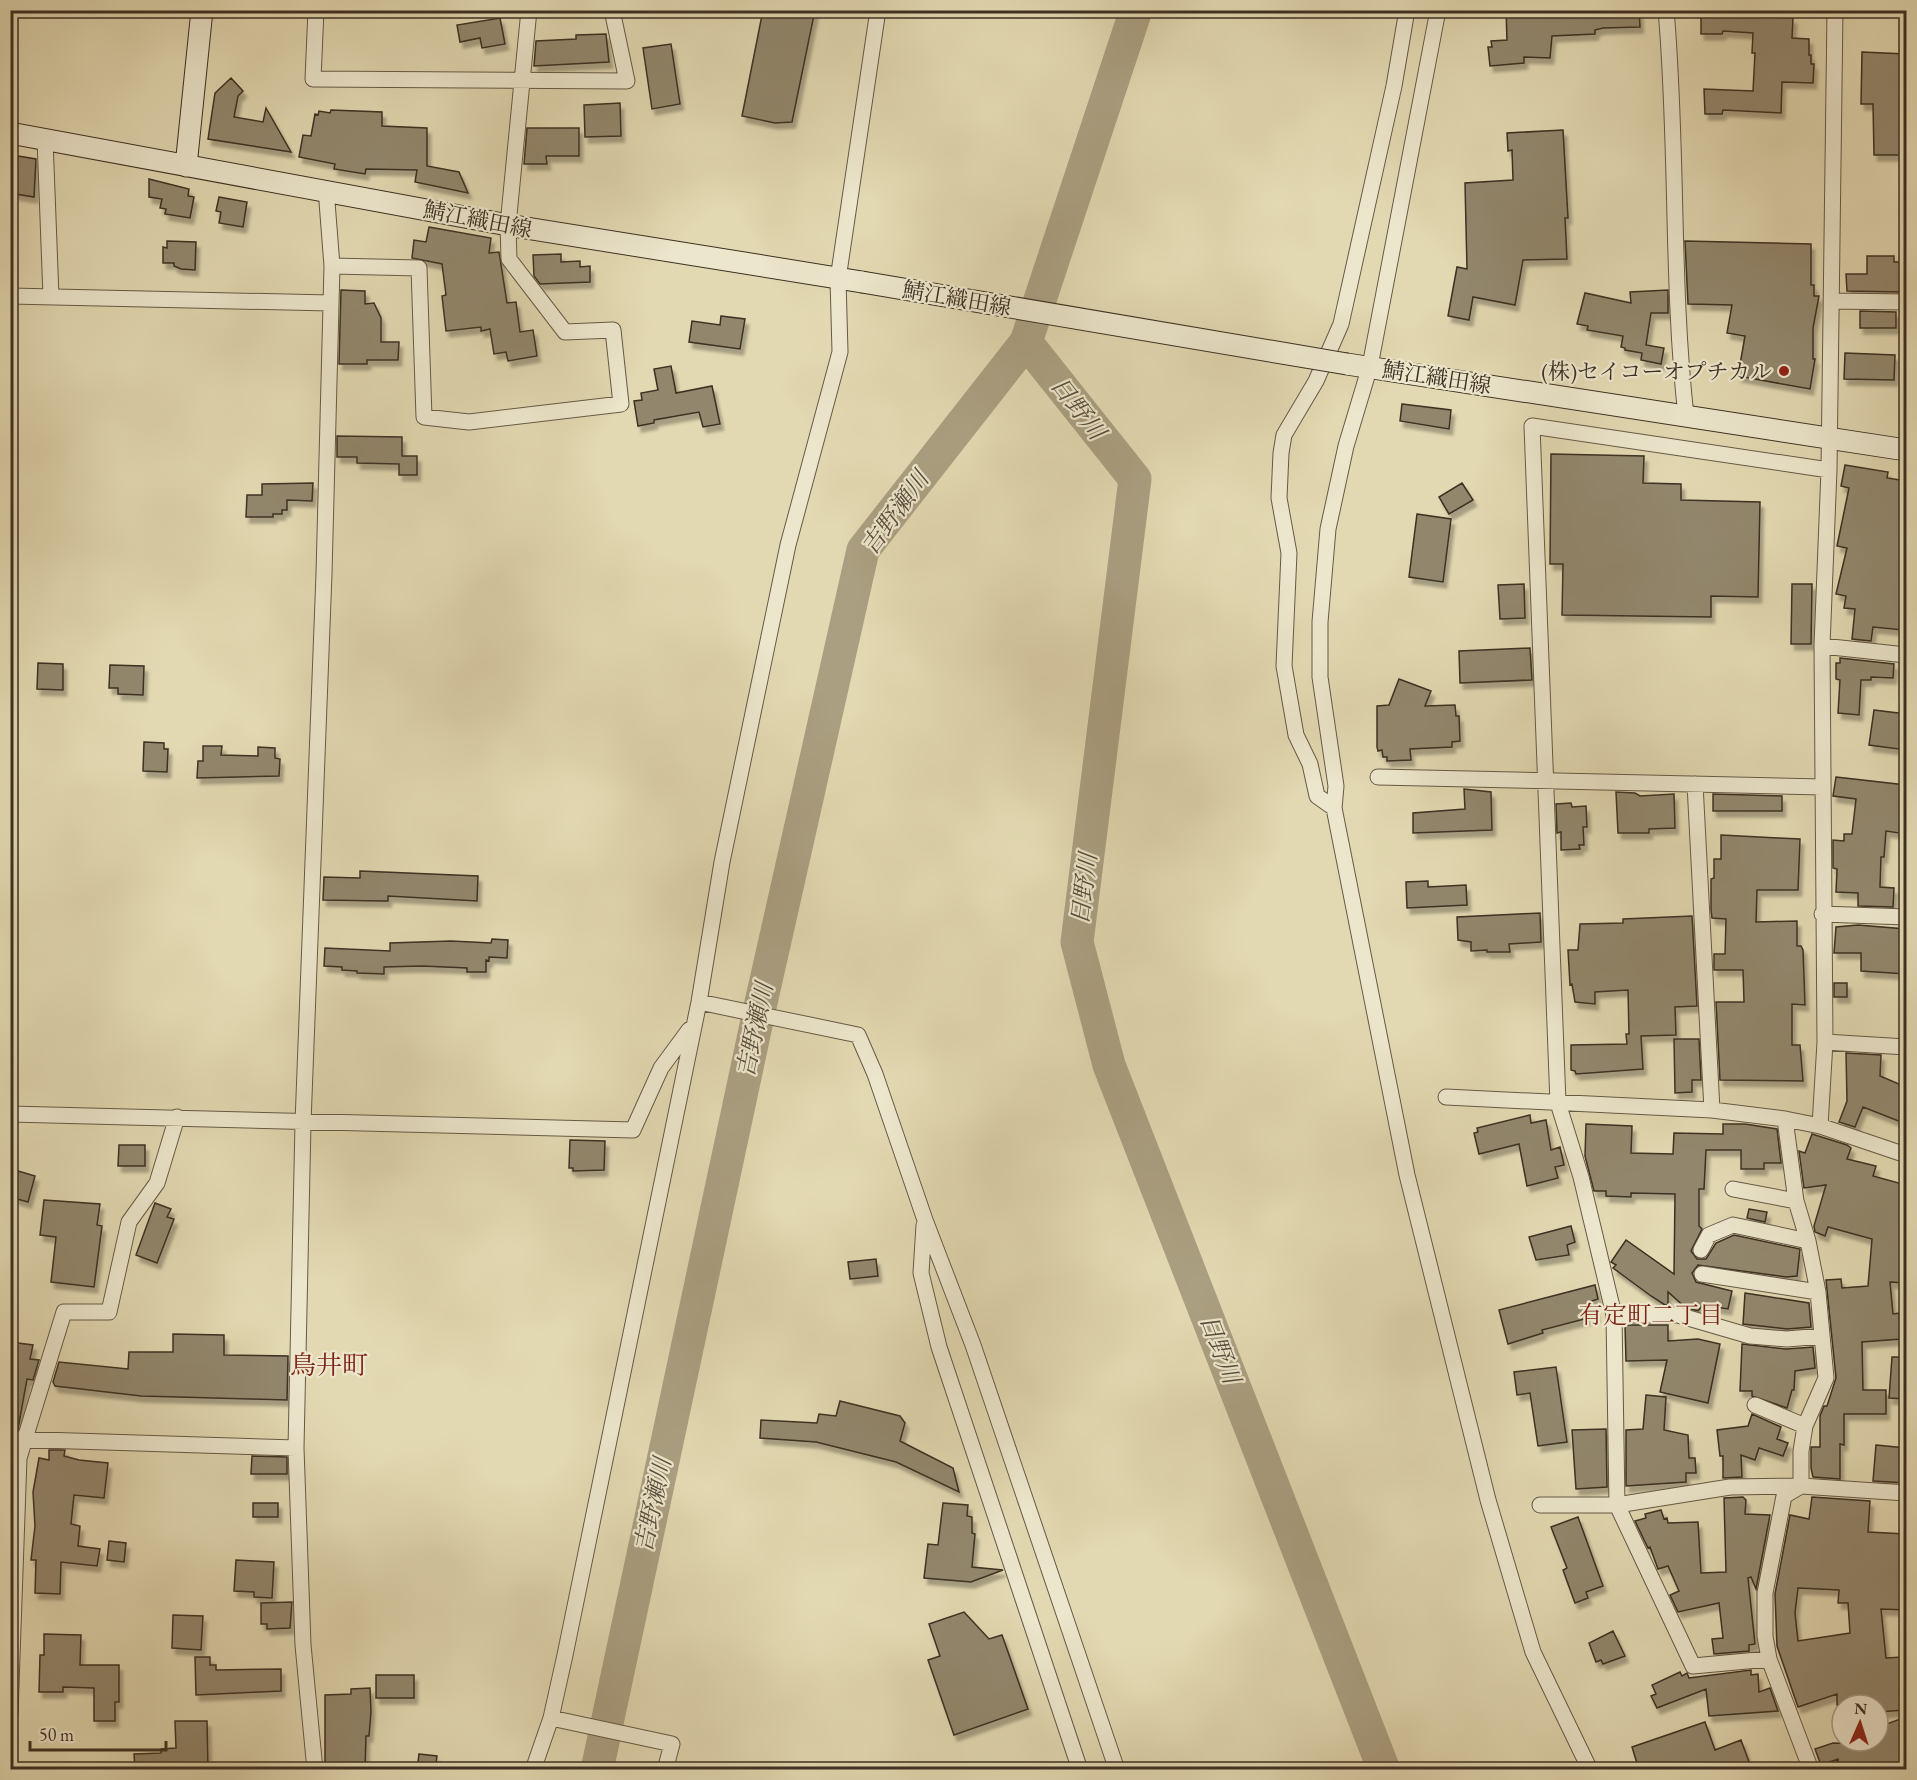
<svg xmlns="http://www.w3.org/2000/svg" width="1917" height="1780" viewBox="0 0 1917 1780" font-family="'EB Garamond','Noto Serif JP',serif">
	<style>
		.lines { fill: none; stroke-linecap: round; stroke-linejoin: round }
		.river { stroke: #aa9f81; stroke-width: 33 }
		.building { fill: #92876d; stroke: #3c3023; stroke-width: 1.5; fill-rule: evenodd; filter: url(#shadow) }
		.street-casing { stroke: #665a46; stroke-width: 17 }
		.secondary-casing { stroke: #3c3023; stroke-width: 23 }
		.street { stroke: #ece6cc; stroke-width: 15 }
		.secondary { stroke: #ece6cc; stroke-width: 21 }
		.secondary-bridge-casing { stroke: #3c3023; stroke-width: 23; stroke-linecap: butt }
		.secondary-bridge { stroke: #ece6cc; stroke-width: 21 }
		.poi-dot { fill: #8f2418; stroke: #ece6cc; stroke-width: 2 }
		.labels { text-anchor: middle; stroke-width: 4.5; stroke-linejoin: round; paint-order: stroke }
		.street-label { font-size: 22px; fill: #3c3023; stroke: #ece6cc }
		.poi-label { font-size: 22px; fill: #3c3023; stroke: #ece6cc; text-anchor: end }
		.water-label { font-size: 24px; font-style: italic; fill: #584c3a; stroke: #ece6cc }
		.neighbourhood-label { font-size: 24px; fill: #7a1f14; stroke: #ece6cc }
		.quarter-label { font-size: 26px; fill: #7a1f14; stroke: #ece6cc }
	</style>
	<defs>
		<filter id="shadow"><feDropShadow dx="3.5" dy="6" stdDeviation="1.5" flood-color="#0004"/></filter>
	</defs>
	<rect width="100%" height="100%" fill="#e2d8b1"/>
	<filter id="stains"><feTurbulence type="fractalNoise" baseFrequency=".00333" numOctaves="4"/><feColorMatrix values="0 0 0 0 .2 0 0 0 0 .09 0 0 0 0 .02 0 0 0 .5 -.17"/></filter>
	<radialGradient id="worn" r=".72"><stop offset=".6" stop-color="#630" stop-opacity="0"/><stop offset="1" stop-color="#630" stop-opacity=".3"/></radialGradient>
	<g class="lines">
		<path class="river" d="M1026 342 1135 479 1077 942 1109 1065 1384 1770
			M597 1770 758 1016 863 550 1026 342 1136 10"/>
	</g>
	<path class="building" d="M763 10H815L792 122 775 123 742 116Z
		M1506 10H1639L1640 27 1603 28 1595 30V34L1552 36 1550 58 1524 57V63L1490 66 1488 47H1492L1491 41 1507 40Z
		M1701 10H1774V17L1793 18 1792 38 1809 39V55H1811V64H1814L1813 83 1782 82 1781 113 1723 110 1722 114H1705L1704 89 1753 91 1755 53H1752L1753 33 1723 31 1722 34H1701Z
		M500 18 505 44 482 48 480 38 460 42 457 25Z
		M606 34 609 62 534 66 536 41 576 39V35Z
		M671 44 680 104 652 109 643 48Z
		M1862 52 1906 54V155H1874L1873 104H1861Z
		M231 78 243 91 238 96 234 117 263 122 266 108 291 152 208 139 215 93Z
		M620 103 621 136 585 137 584 105Z
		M331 110 382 112V126L427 128V166L459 172 468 193 415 182 417 170 366 169 365 174 334 169 335 164 299 157 303 135 311 136 315 114 318 115 319 111 330 113Z
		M527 128H579V156H546L547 164H524Z
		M1563 130 1568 218H1565L1567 259 1523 260 1515 305 1473 297 1469 320 1448 316 1457 267 1467 269 1465 183 1513 180 1512 150 1508 151 1507 133Z
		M18 156 36 159 34 197 10 193V173L15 174Z
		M149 179 189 189 188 196 194 197 190 218 165 214 166 209 160 208 162 199 149 197Z
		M219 197 247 202 243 227 219 223 221 212 216 211Z
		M429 227 491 238 489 253 499 252 507 303 516 302 520 332 533 330 537 356 508 361 506 352 494 354 490 329 481 331V327L446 331 442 296 446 295 442 264 412 258 414 240 426 242Z
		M167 241 196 242 195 270 181 269 174 266V263H163V247L167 248Z
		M1685 241 1811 244V285H1814V296H1819L1813 328V359H1815L1810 389 1738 376 1745 336 1727 333 1732 305 1688 304Z
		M561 254V262L580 261V267L590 266V282L540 284 534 276 533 255Z
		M1867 256H1894V262H1902V292L1847 291 1846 274H1867Z
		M341 290 365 291V304L374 303 381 318V342H399L398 360H367V364H339Z
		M1668 290V313H1651L1646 345 1664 348 1661 364 1641 360 1642 353 1625 350V348L1621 347 1623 336 1587 330 1588 326 1577 324 1585 293 1631 303 1630 292Z
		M1860 311 1896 312V328H1860Z
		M721 316 745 319 740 349 689 342 692 321 720 325Z
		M1845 353 1895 355 1894 380 1844 379Z
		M671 366 676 393 712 386 720 424 703 427 699 412 654 420V423L638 426 634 401 642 400 641 393 658 390 654 369Z
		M1402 404 1451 410 1449 429 1400 421Z
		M337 436 402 437V456H417V475H399V464L357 463V457H337Z
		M1551 454 1644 456 1643 483 1681 484V500L1760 502 1758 597 1711 596V617L1562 615 1563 564H1550Z
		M1845 465 1888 472 1887 478 1906 481V601L1903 630 1873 627 1871 641 1852 639 1855 609 1844 608 1846 596 1836 594 1847 548 1837 546 1849 488 1841 486Z
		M313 483 312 501 287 500V510H282V514H273V517H246L247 495H262V484Z
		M1462 483 1473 500 1449 514 1439 497Z
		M1417 514 1451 519 1443 582 1409 577Z
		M1524 584 1525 618 1500 619 1498 585Z
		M1792 584H1812L1811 644H1791Z
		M1530 648 1532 680 1460 683 1459 651Z
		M1840 658 1894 664 1893 678 1871 677V680H1861L1859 715 1838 713 1840 680 1836 679V663H1840Z
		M38 663 63 664V690L37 689Z
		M110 665 144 666 143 695 118 694V688H109Z
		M1399 679 1431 691 1425 706 1455 705 1456 716H1459L1460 741 1452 742V747L1410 749 1411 760 1387 761V757H1383L1382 750 1378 751 1377 747V706L1389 705Z
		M1874 710 1906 714V750L1869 745Z
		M144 742 164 743V749H168L167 772 143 771Z
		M203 746H222L221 755 258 756V747L275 748V758L280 759 279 776 197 778 198 761H203Z
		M1836 777 1906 785V834L1886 831 1884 857H1881L1880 887 1894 888 1893 907 1858 906V893L1836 892 1837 869 1833 868V840L1844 841V834H1852L1856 799 1833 796Z
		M1464 789 1491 792 1492 830 1413 833V813L1465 809Z
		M1616 792 1635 793 1640 796 1674 794 1675 828 1649 829V833H1618Z
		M1713 794 1782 796V811H1713Z
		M1571 803 1572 807 1586 806 1587 827H1583L1584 845H1579L1580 849 1561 850V832L1557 833 1556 804Z
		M1721 835 1800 839 1798 890H1757L1756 922 1797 921V946H1801L1803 950 1805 1005 1792 1004V1045H1800L1803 1081 1720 1080 1716 1002H1744L1743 970H1714V954H1725L1726 919 1712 918 1711 910V879L1714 878V859H1721Z
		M360 871 478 876 477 901 388 896V901H383L323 900 324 877 360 878Z
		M1428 881V887L1466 885 1467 905 1407 908 1406 882Z
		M1540 913 1541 942 1509 944 1510 952H1487V950L1471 951V942L1458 940 1457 917Z
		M1692 916 1697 1006 1675 1007 1676 1035 1641 1036 1643 1069 1576 1074 1575 1071 1571 1070V1045L1627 1044 1626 1034H1629L1628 990 1595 992V1004L1575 1002 1572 984 1570 985 1568 950H1578L1580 924 1623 923V919Z
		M1858 925 1906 929V974L1861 971V953H1834L1836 927Z
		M492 939 508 940 507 958 489 957V961L486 960V972H467V968L422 966 384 967V974L357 973V971L342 970V967L324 966 325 948 390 951V943L451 941 491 943Z
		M1834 983H1847V997H1834Z
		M1674 1039H1699L1701 1080H1692V1092L1675 1093Z
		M1846 1053 1881 1055 1880 1076 1906 1087V1124L1863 1107 1855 1127 1839 1122 1847 1101Z
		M1530 1115 1531 1123 1546 1120 1551 1150 1560 1147 1564 1165 1555 1167 1558 1178 1527 1186 1519 1144 1479 1154 1474 1133 1478 1132 1477 1128Z
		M1586 1124 1632 1126 1631 1153 1673 1154 1674 1133 1723 1134V1124H1745L1777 1129 1781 1163H1764V1169H1741V1150H1706L1704 1189H1699V1226L1702 1229 1691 1251 1697 1259H1706L1716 1243 1734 1235 1800 1249 1797 1276 1786 1277 1698 1265 1692 1273 1696 1282 1732 1291 1728 1309 1703 1305 1698 1311 1685 1307 1668 1292V1305H1665L1651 1296 1613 1268 1616 1265 1611 1262 1626 1240 1674 1274 1675 1194 1631 1193V1197L1606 1196V1191H1594L1585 1156Z
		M1812 1134 1847 1145 1851 1148 1847 1159 1876 1166 1873 1176 1906 1185V1283L1890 1282 1893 1314 1899 1313 1901 1339 1862 1342 1863 1390H1886V1414H1844V1445L1840 1444V1479L1813 1477 1811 1468V1447H1820V1416L1824 1406H1827L1836 1378 1826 1280 1841 1279 1842 1288 1868 1286 1872 1239 1828 1227 1825 1236 1815 1232 1814 1226 1826 1185 1804 1188 1799 1151 1805 1153Z
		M570 1140 605 1141 604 1170 573 1171V1168H569Z
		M119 1145H145V1166H118Z
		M18 1171 35 1176 28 1202 10 1197Z
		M44 1200 100 1204 97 1225 102 1226 94 1287 51 1282 56 1237 40 1235Z
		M155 1203 171 1209 167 1217 174 1219 157 1263 136 1255Z
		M1749 1209 1767 1212 1765 1222 1747 1218Z
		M1571 1226 1575 1242 1567 1245 1569 1255 1536 1260 1529 1237Z
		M876 1259 878 1276 850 1279 848 1262Z
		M1595 1285 1598 1299 1592 1301 1596 1316 1542 1330 1543 1333 1508 1344 1499 1310Z
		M1745 1293 1809 1303 1811 1327 1787 1329 1743 1324Z
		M1625 1325H1668V1341L1698 1339 1720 1344 1708 1403 1660 1392 1667 1360 1626 1361Z
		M173 1334 224 1335V1355L288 1356 287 1400 141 1396 55 1386 53 1382 59 1362 128 1369 129 1352H173Z
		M10 1342 33 1345 30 1359 39 1360 33 1380 27 1379 18 1429 10 1428Z
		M1742 1344 1786 1349 1813 1347 1815 1368 1795 1371 1794 1390H1792L1787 1408 1752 1396V1391H1740Z
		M1892 1357H1906V1399L1889 1398Z
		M1556 1367 1567 1442 1538 1446 1530 1393 1517 1395 1514 1372Z
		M1646 1395 1666 1397 1664 1430 1688 1435 1689 1458H1695L1696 1473H1686V1482L1626 1486V1430L1643 1429Z
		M840 1401 900 1416 905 1423 900 1441 953 1468 959 1492 896 1462 816 1442 760 1438 761 1420 817 1423 819 1414 836 1416Z
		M1752 1414 1781 1427 1777 1439 1788 1443 1783 1456 1759 1448 1755 1460 1741 1455 1742 1477 1723 1478V1456H1720L1717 1430 1748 1426Z
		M1606 1429 1607 1487 1576 1489 1572 1430Z
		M1876 1445 1906 1448V1483L1873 1481Z
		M49 1450H65L64 1456 79 1460 108 1463 104 1498 74 1495 71 1524 80 1526 78 1546 100 1549 97 1566 61 1562 60 1594 35 1593 36 1560H31L35 1526 33 1492 39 1458 49 1460Z
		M252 1456 287 1457V1474H251Z
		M1743 1497 1746 1500 1745 1514 1770 1515 1756 1589 1751 1577 1748 1578 1755 1644 1749 1645V1651L1714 1654 1712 1639 1723 1638 1719 1603 1678 1612 1670 1595 1679 1591 1668 1566 1658 1569 1650 1547 1648 1548 1635 1521 1646 1518 1645 1514 1661 1510 1664 1519 1667 1518 1668 1523 1698 1522 1701 1573 1726 1572 1724 1498Z
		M1812 1497 1870 1501 1868 1532 1906 1534V1610L1881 1609 1886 1658 1902 1657 1905 1710 1878 1712V1705H1837V1694L1798 1707 1777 1646 1775 1594 1790 1515 1809 1519ZM1798 1588 1839 1590 1838 1603H1848L1850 1633 1798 1641 1795 1613Z
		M253 1503H278V1517H253Z
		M943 1503 968 1505 967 1516 972 1517V1533L975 1534 972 1567 1003 1570 971 1582 924 1578 928 1544 938 1545Z
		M1578 1517 1603 1586 1586 1592 1588 1598 1575 1603 1563 1570 1567 1568 1551 1527Z
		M109 1541 126 1543 124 1562 107 1560Z
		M236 1560 274 1562 272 1598 254 1597V1592L234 1591Z
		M292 1602 290 1628 267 1629V1624H261V1603Z
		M964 1612 989 1639 1002 1635 1028 1709 954 1735 928 1660 940 1656 929 1624Z
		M173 1615 203 1616 201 1650 172 1648Z
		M1613 1631 1625 1656 1603 1664 1601 1660 1596 1662 1589 1643Z
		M44 1634 81 1635 80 1665H119V1702H115V1721H94V1688L63 1687V1692H39L40 1655H44Z
		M195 1657H210V1665H216V1670L281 1669V1691L196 1695Z
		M1751 1670V1675L1758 1674 1759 1692 1770 1688 1778 1711 1709 1716 1706 1689 1657 1708 1651 1696 1656 1694 1652 1685 1680 1672 1682 1676 1687 1673 1689 1678Z
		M376 1675H414V1698H376Z
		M370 1688 371 1712 369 1736H366L365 1770H325V1695L351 1694V1689Z
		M1906 1717V1764L1894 1765 1895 1770H1839L1838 1759 1821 1765 1815 1749 1833 1743 1860 1744V1741H1878V1727Z
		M175 1721H207L208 1770H135L134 1754 161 1753V1749L176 1748Z
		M1705 1722 1715 1750 1741 1740 1752 1770H1639L1632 1747Z
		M419 1754 437 1756 435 1770H417Z"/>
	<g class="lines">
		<g class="street-casing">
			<path id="street" d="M316 10 313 79 627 81 612 10
				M1438 10 1370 366 1346 446 1328 529 1320 622V677L1336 786 1334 808 1407 1175 1488 1500 1533 1652 1590 1770
				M1666 10C1678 145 1671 282 1686 416
				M45 139 51 297
				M332 266 419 268 424 417 469 422 621 404 613 330 565 332 509 259 508 225 529 10
				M10 296 330 303
				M1831 301 1906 302
				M1822 646 1906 655
				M1378 777 1822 787
				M1695 784 1712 1110
				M1334 808 1317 796 1310 764 1296 735 1284 666 1289 553 1279 498 1281 453 1284 435 1316 381 1341 324 1394 86 1407 10
				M1822 914 1906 917
				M699 1002 858 1035 875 1074 925 1220 973 1345 1117 1770
				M1825 1042 1906 1047
				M1446 1097 1712 1110 1785 1119 1820 1126 1906 1155
				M10 1114 633 1130 661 1068 689 1030
				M1785 1119 1796 1201 1808 1241 1818 1292 1826 1378 1805 1426 1801 1451V1486
				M1820 1126 1825 1042 1822 646 1829 470 1835 10
				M1733 1189 1796 1201
				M924 1225 921 1273 939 1347 1080 1770
				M1701 1250 1709 1235 1733 1225 1808 1241
				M1702 1274 1818 1292
				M1614 1315H1678L1750 1336 1787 1339 1822 1336
				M1755 1405 1805 1426
				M10 1439 296 1448
				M1801 1486 1784 1496 1765 1593V1636L1769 1659 1811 1770
				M1540 1505H1617L1730 1487 1801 1486 1906 1493
				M1769 1659 1693 1666 1617 1505 1614 1315 1581 1177 1558 1103 1532 426 1829 470
				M10 1714 19 1458 64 1312H109L129 1222 157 1183 177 1117
				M551 1718 672 1744 665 1770
				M315 1770 303 1645 296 1448 303 1123 324 574 332 266 326 189
				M533 1770 551 1718 565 1655 699 1002 722 862 788 545 840 352 838 279 878 10"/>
		</g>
		<g class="secondary-casing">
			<path id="secondary" d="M10 133 508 225 862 282
				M186 166 202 10
				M1347 364 1906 450"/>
		</g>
		<use href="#street" class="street"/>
		<use href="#secondary" class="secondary"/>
		<g class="secondary-bridge-casing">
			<path id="secondary-bridge" d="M862 282 1347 364"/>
		</g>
		<use href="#secondary-bridge" class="secondary-bridge"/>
	</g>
	<circle class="poi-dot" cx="1784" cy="371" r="6"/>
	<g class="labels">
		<g class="street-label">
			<text transform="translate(478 219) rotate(11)" y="8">鯖江織田線</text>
			<text transform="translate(957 298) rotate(10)" y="8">鯖江織田線</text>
			<text transform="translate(1437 377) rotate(9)" y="8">鯖江織田線</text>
		</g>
		<g class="poi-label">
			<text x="1772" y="379">(株)セイコーオプチカル</text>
		</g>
		<g class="water-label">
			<text transform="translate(1078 408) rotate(52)" y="8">日野川</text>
			<text transform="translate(895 513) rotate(-54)" y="8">吉野瀬川</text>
			<text transform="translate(1084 889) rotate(-83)" y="8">日野川</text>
			<text transform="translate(755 1030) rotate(-78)" y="8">吉野瀬川</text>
			<text transform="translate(1220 1349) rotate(69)" y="8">日野川</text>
			<text transform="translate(653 1505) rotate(-78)" y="8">吉野瀬川</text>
		</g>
		<g class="neighbourhood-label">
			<text x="1651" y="1323">有定町二丁目</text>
		</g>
		<g class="quarter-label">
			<text x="329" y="1374">鳥井町</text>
		</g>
	</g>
	<rect width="1917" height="1780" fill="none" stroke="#e2d8b1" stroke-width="36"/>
	<rect x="12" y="12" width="1893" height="1756" fill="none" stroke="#3c3023" stroke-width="3"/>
	<rect x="18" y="18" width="1881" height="1744" fill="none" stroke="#3c3023" stroke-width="1.5"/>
	<g transform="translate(1860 1723) rotate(3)"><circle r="28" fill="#ece6cc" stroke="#a69d88" stroke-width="1.5"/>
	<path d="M0-4.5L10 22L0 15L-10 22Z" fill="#8f2418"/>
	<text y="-9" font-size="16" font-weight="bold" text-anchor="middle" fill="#3c3023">N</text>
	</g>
	<path d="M30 1741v9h136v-9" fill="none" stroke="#3c3023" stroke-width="3"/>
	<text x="39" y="1741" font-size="18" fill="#3c3023" stroke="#ece6cc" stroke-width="4.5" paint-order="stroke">50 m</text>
	<rect width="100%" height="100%" filter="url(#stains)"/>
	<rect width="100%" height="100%" fill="url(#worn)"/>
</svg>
